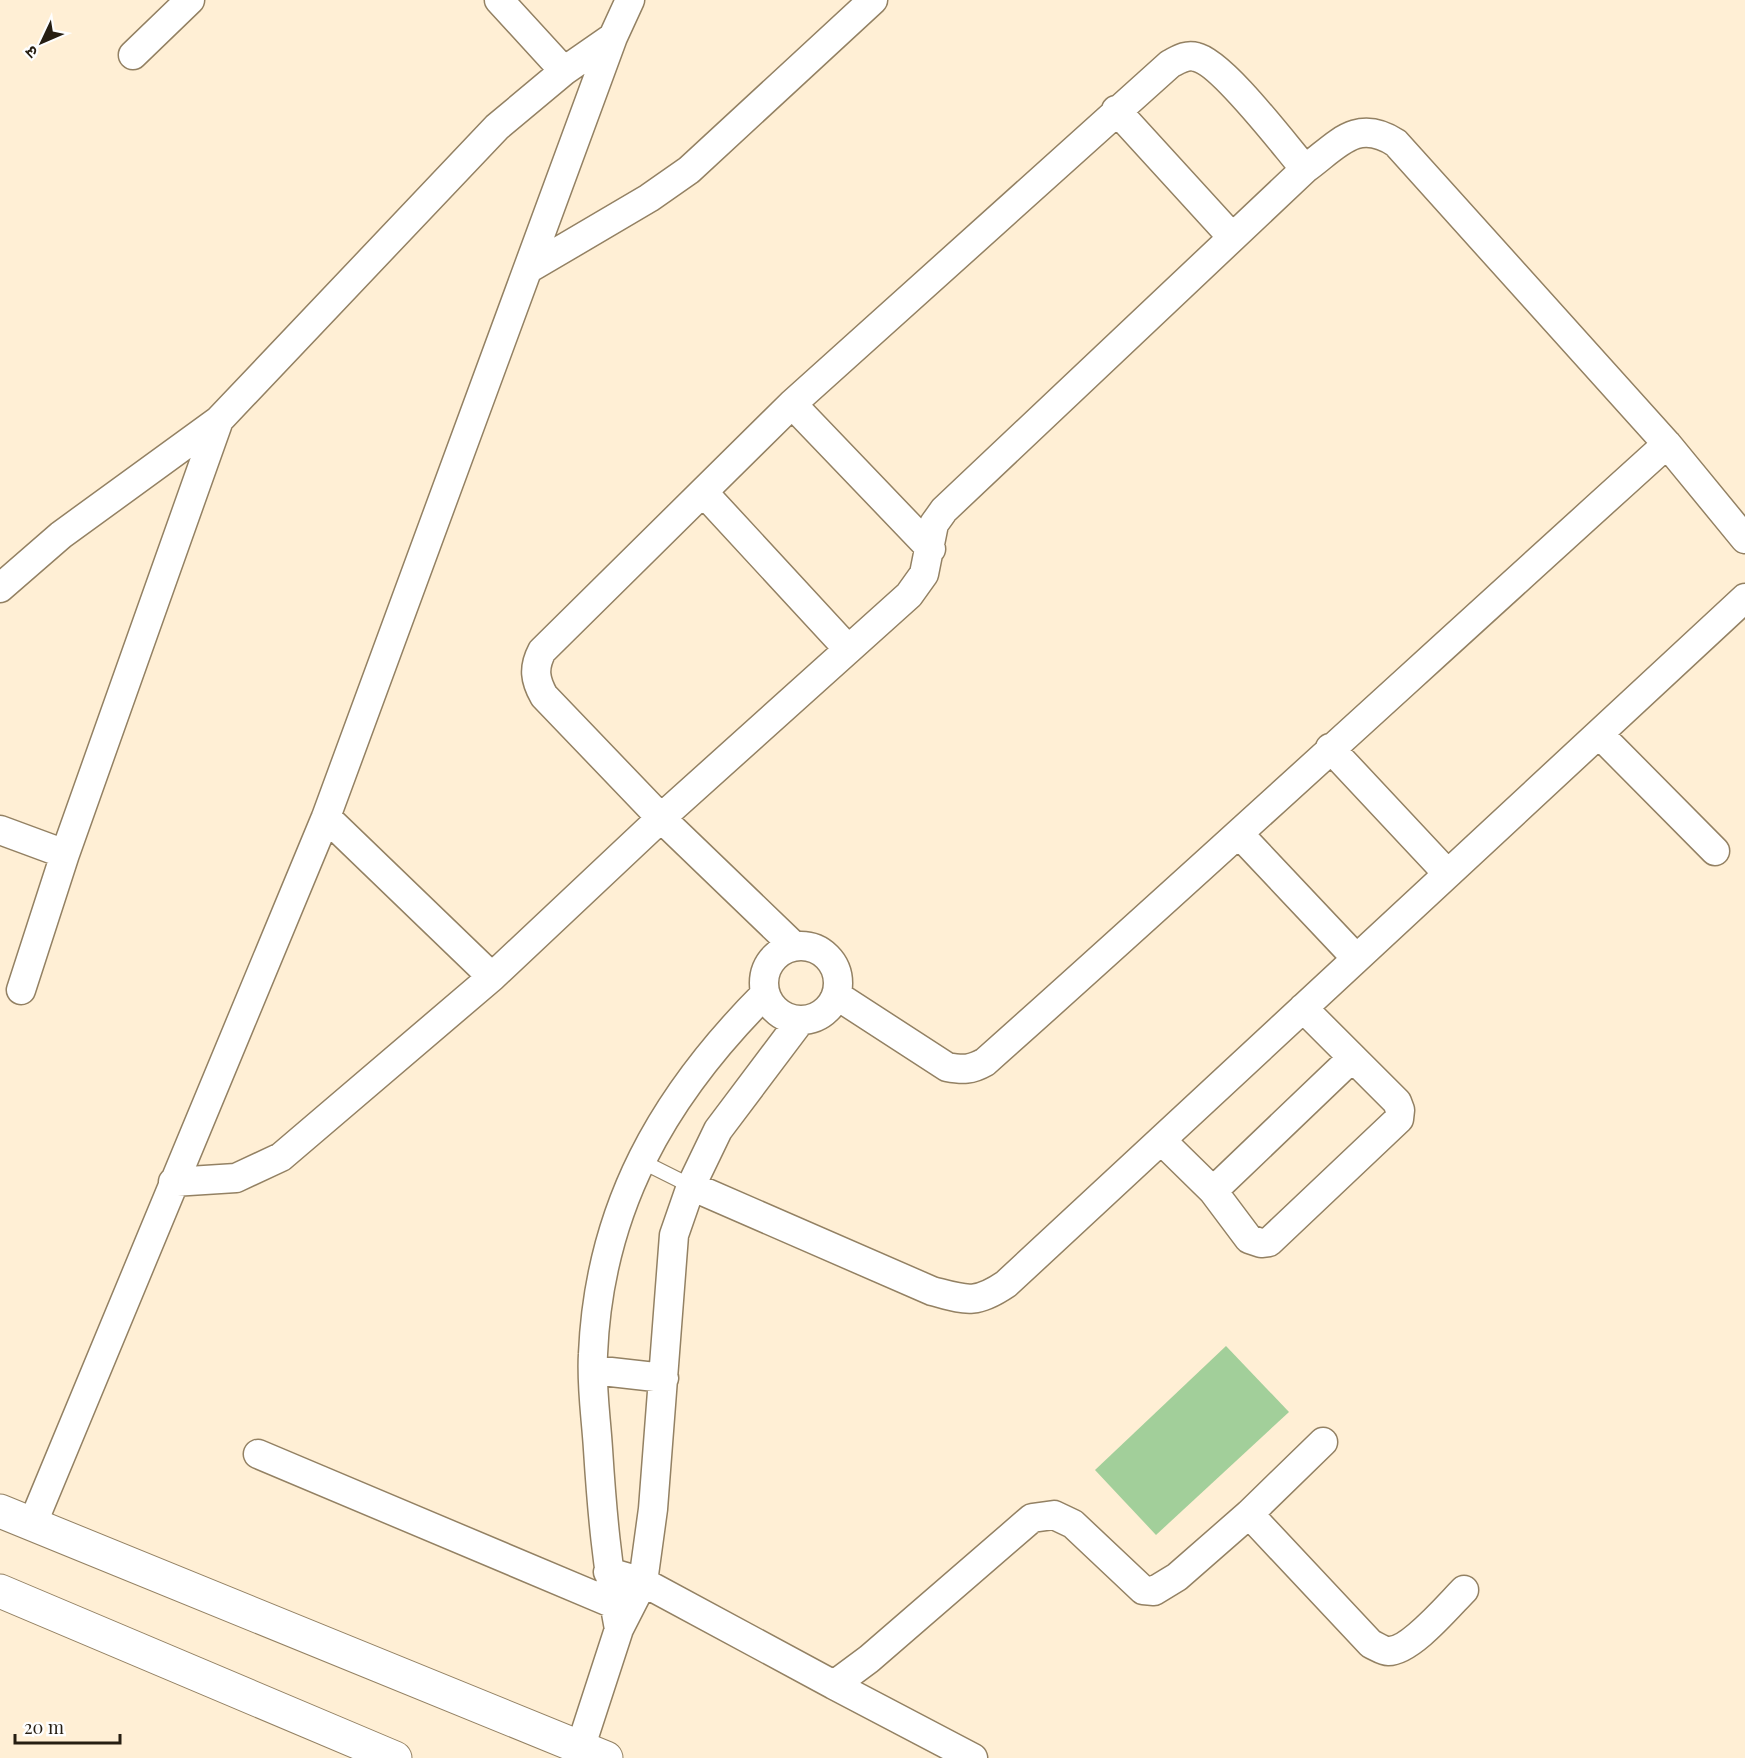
<svg xmlns="http://www.w3.org/2000/svg" width="1745" height="1758" viewBox="0 0 1745 1758" font-family="'Playfair Display','Noto Sans Devanagari',serif">
	<style>
		.grass { fill: #a2cf9a }
		.lines { fill: none; stroke-linecap: round; stroke-linejoin: round }
		.service-casing { stroke: #938163; stroke-width: 16 }
		.minor-casing { stroke: #938163; stroke-width: 31 }
		.tertiary-casing { stroke: #938163; stroke-width: 35 }
		.service { stroke: #fff; stroke-width: 14 }
		.minor { stroke: #fff; stroke-width: 28 }
		.tertiary { stroke: #fff; stroke-width: 33 }
	</style>
	<rect width="100%" height="100%" fill="#ffefd5"/>
	<path class="grass" d="M1226 1346 1289 1412 1156 1535 1095 1470Z"/>
	<g class="lines">
		<g class="service-casing">
			<path id="service" d="M639 1160 691 1186"/>
		</g>
		<g class="minor-casing">
			<path id="minor" d="M499 0 564 71
				M133 55 190 0
				M1116 110 1232 237
				M530 268 649 198 689 170 873 0
				M792 404 931 549
				M704 493 848 649
				M0 588 61 535 219 420 497 127 564 71 613 37
				M1599 734 1715 851
				M1330 748 1447 873
				M326 817 492 977
				M0 830 65 854
				M1240 835 1356 958
				M764 983a37 37 0 1 1 74 0a37 37 0 1 1-74 0Z
				M794 946 661 818 544 696C535 680 533 668 542 651L792 404 1170 64C1178 60 1186 54 1196 57 1222 62 1285 146 1305 169
				M21 990 65 854 219 420
				M836 995 947 1067C963 1070 971 1070 985 1062 1214 858 1439 650 1667 444L1745 539
				M1161 1140 1213 1191 1249 1239 1261 1243 1269 1242 1399 1119 1400 1110 1397 1102 1303 1008
				M173 1182 236 1178 281 1157 492 977 661 818 909 595 924 574 934 524 944 510 1305 169C1337 146 1356 117 1396 143L1667 444
				M691 1186 932 1291C966 1300 975 1305 1006 1284L1745 598
				M1213 1191 1352 1058
				M593 1370 664 1378
				M258 1454 614 1604
				M1249 1514 1371 1644C1376 1646 1383 1651 1388 1651 1410 1652 1449 1605 1464 1590
				M32 1525 326 817 613 37 630 0
				M608 1572 643 1582 834 1685 869 1659 1032 1518 1054 1515 1073 1524 1143 1590 1154 1591 1177 1577 1249 1514 1323 1442
				M619 1629C607 1567 602 1512 598 1449 596 1417 591 1385 593 1354 599 1208 663 1096 765 994
				M834 1685 973 1758
				M577 1758 619 1629 643 1582 653 1509 674 1235 691 1186 718 1130 800 1021"/>
		</g>
		<g class="tertiary-casing">
			<path id="tertiary" d="M0 1511 606 1758
				M0 1591 395 1758"/>
		</g>
		<use href="#service" class="service"/>
		<use href="#minor" class="minor"/>
		<use href="#tertiary" class="tertiary"/>
	</g>
	<g transform="translate(42 42) rotate(226)" stroke="#fefefe" stroke-width="4.5" paint-order="stroke">
	<path d="M0-4.5L10 22L0 15L-10 22Z" fill="#261e12"/>
	<text y="-9" font-size="16" font-weight="bold" text-anchor="middle" fill="#261e12">उ</text>
	</g>
	<path d="M15 1734v9h105v-9" fill="none" stroke="#261e12" stroke-width="3"/>
	<text x="24" y="1734" font-size="18" fill="#261e12" stroke="#fefefe" stroke-width="4.5" paint-order="stroke">20 m</text>
</svg>
